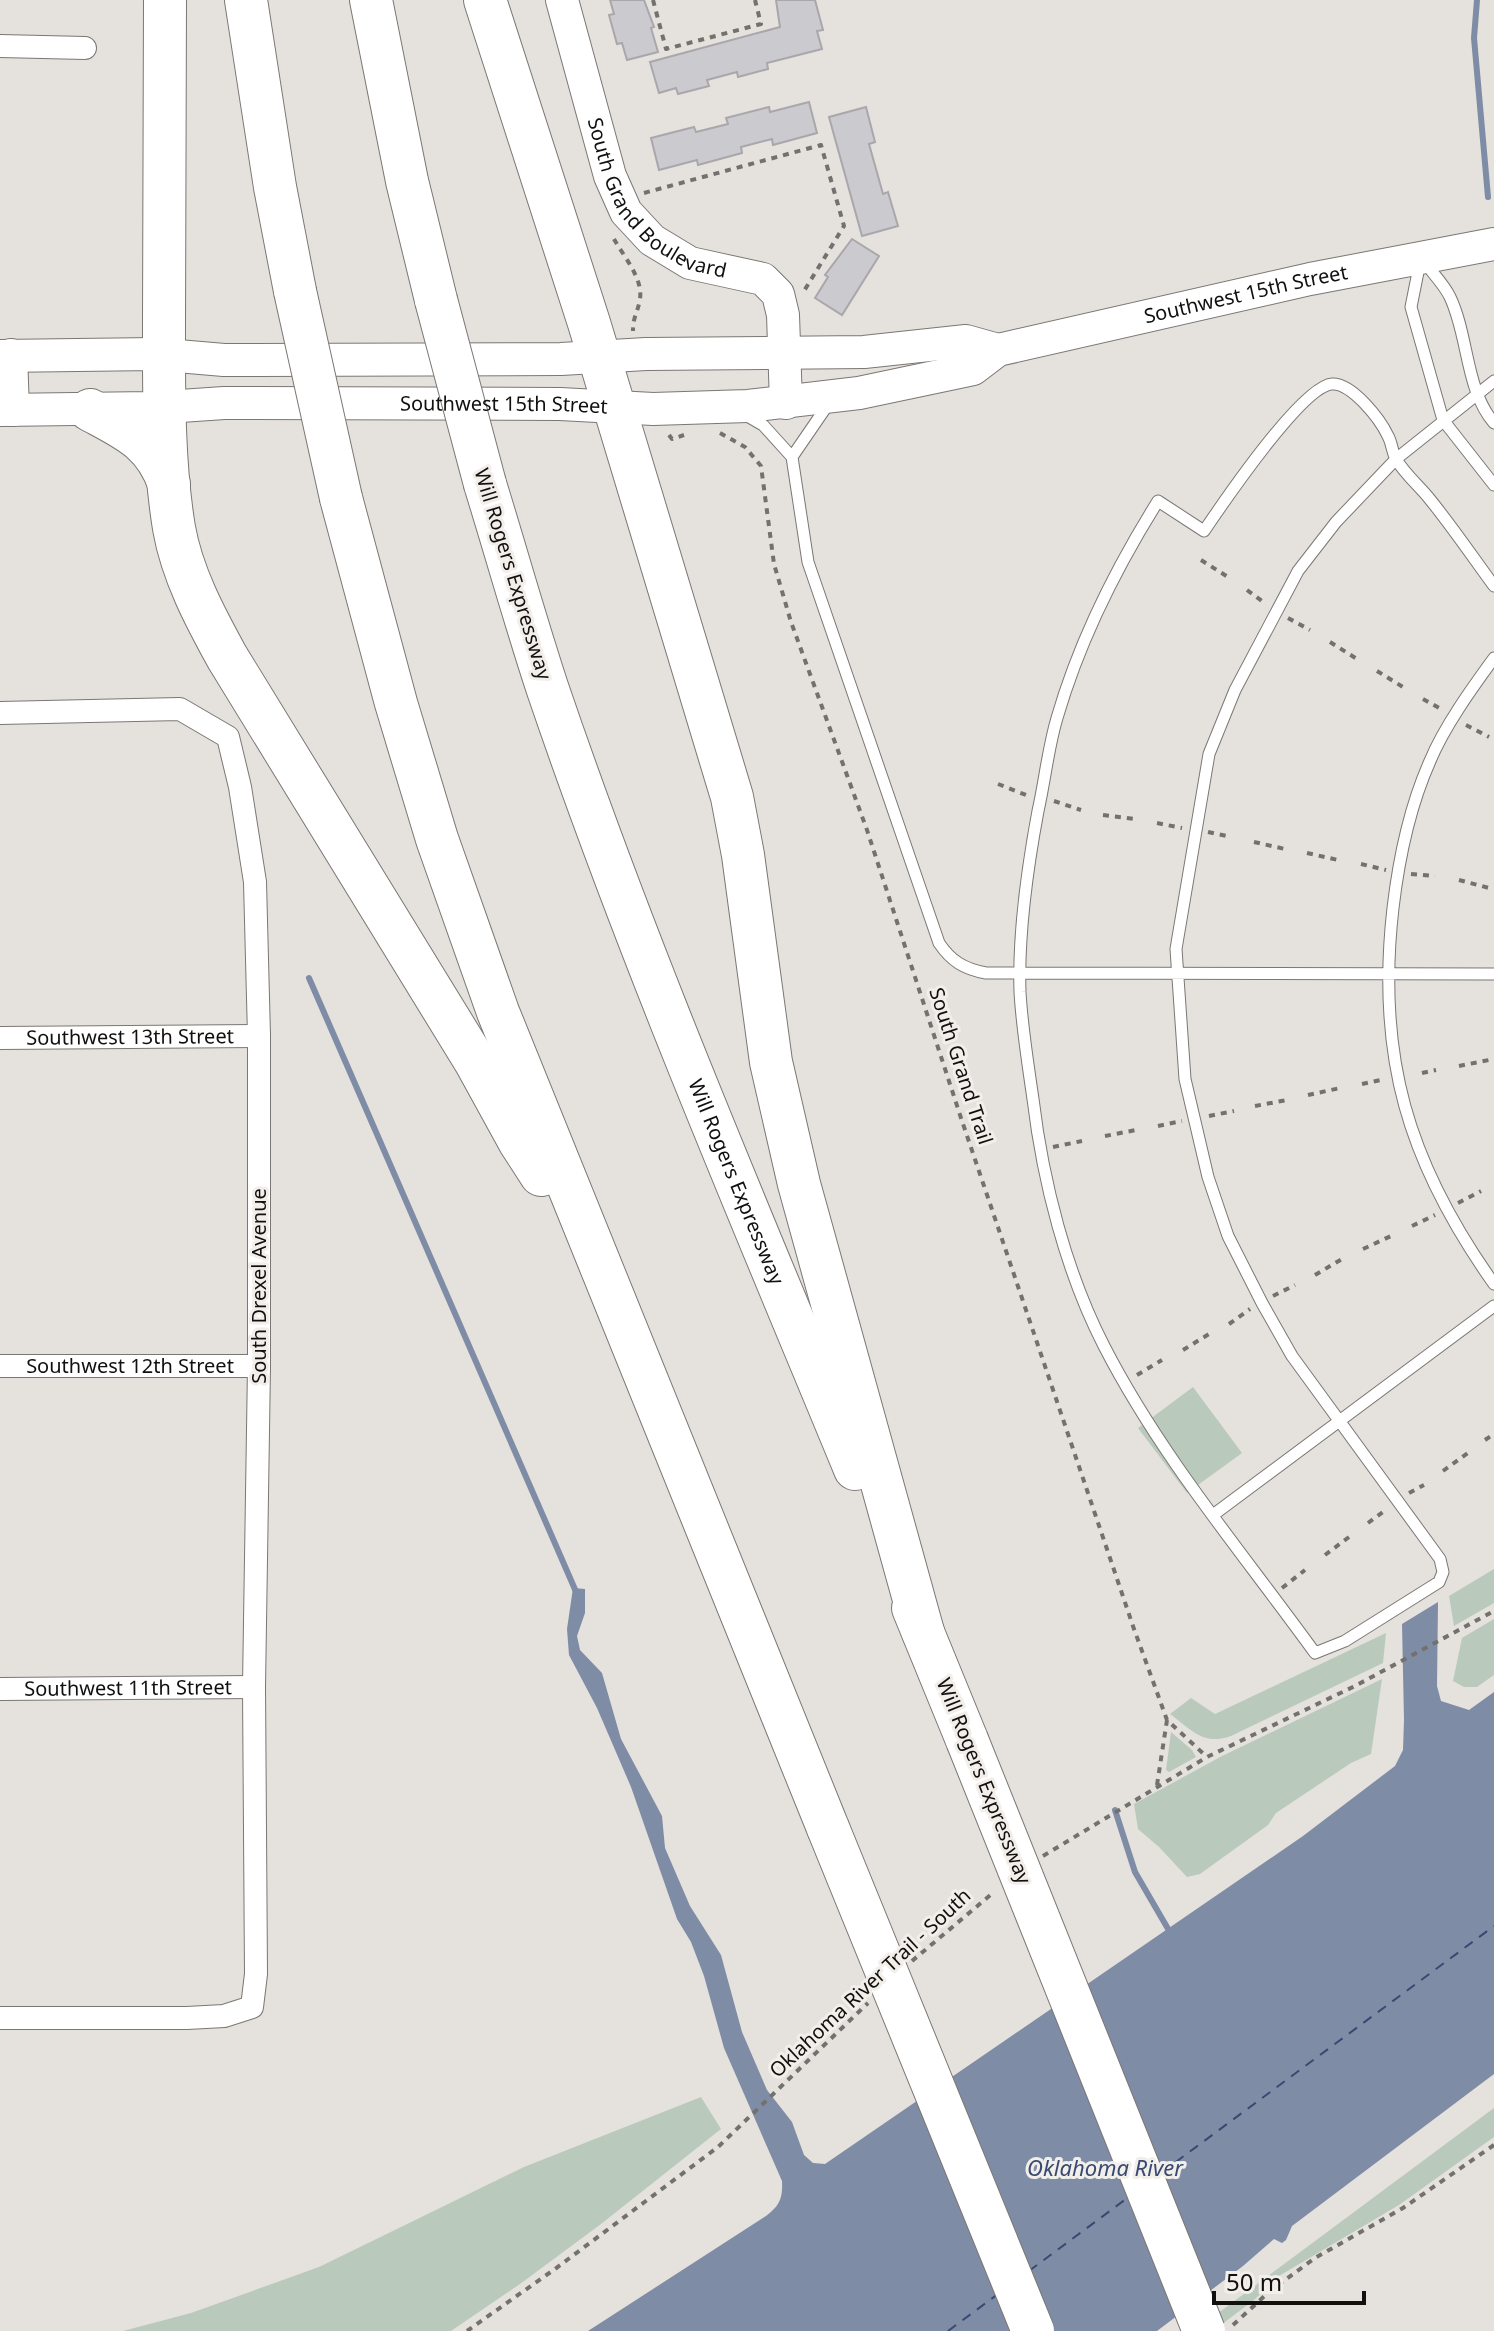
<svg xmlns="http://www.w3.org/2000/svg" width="1494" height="2331" viewBox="0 0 1494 2331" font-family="'Noto Sans',sans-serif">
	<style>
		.green { fill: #b9cabd }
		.water { fill: #7f8ca6 }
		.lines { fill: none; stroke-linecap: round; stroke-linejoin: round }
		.stream { stroke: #7f8ca6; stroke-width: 6 }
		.ferry { stroke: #384a72; stroke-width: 2; stroke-dasharray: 10 8; stroke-linecap: butt }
		.building { fill: #cbcacf; stroke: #a9a7ac; stroke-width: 2 }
		.lane-casing { stroke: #7b7774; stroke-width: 13 }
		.street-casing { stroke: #7b7774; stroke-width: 24 }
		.secondary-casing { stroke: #7b7774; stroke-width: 34 }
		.highway-casing { stroke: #7b7774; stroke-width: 44 }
		.path { stroke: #73716e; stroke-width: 4; stroke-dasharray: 6 6; stroke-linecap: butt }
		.lane { stroke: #fff; stroke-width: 11 }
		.street { stroke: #fff; stroke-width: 22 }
		.secondary { stroke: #fff; stroke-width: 32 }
		.highway { stroke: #fff; stroke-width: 42 }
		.highway-bridge-casing { stroke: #7b7774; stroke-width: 44; stroke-linecap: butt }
		.highway-bridge { stroke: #fff; stroke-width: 42 }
		.labels { text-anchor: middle; stroke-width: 6; stroke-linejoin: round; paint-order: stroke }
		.street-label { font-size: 20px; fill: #11100f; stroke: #f2eeea }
		.water-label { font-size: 22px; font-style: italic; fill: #384a72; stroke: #f2eeea }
	</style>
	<rect width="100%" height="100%" fill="#e5e1dc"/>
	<path class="green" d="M1193 1387 1242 1453 1187 1493 1138 1428Z
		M1494 1569V1603L1454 1626 1449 1596Z
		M1494 1619V1675L1477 1687H1464L1453 1681 1462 1638Z
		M1386 1633 1383 1663 1231 1736C1203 1746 1192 1730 1170 1714L1191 1698 1215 1714Z
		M1382 1679 1371 1754 1351 1763 1276 1813 1268 1825 1200 1874 1187 1877 1159 1847 1138 1829 1134 1804 1222 1756Z
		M1171 1732 1192 1750 1196 1757 1169 1772 1166 1770Z
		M701 2097 721 2129 601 2224 520 2284 451 2331H123L191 2313 319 2267 524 2167Z
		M1494 2108V2137L1399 2205 1279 2276 1254 2300 1213 2331H1194Z"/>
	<path class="water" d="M573 1588 585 1589V1613L577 1636 580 1650 602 1673 621 1739 662 1816 665 1848 690 1906 721 1955 742 2032 767 2090 792 2122 804 2155 813 2163 825 2164 1303 1836 1395 1766 1403 1750 1404 1720 1402 1624 1438 1602 1437 1686 1441 1701 1469 1710 1494 1692V2074L1292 2226 1286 2240 1282 2243 1274 2239 1243 2266 1157 2331H588L766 2216C779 2206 783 2199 782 2181L724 2048 704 1976 691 1942 677 1919 631 1787 597 1708 569 1655 567 1629Z"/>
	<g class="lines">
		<path class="stream" d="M1477 0 1474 38 1488 197
			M309 978 577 1594
			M1115 1810 1135 1872 1171 1934"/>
		<path class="ferry" d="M1161 2173 1494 1926
			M1029 2271 1130 2196
			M948 2331 998 2294"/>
	</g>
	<path class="building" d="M610 0H644L654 27 651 28 658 52 627 60 622 43 617 44 609 15 614 14Z
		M776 0H815L823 30 817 31 822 49 767 63 768 69 738 77 737 72 707 80 709 86 678 94 676 88 659 93 650 62 780 27Z
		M809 102 817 133 773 145 772 139 741 147 742 153 698 165 697 160 659 170 651 138 694 127 696 132 728 124 726 118 769 107 770 112Z
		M866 107 875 142 869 144 883 194 888 192 898 226 862 236 829 117Z
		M852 239 879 256 842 315 815 298 828 277 825 275Z"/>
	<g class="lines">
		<g class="lane-casing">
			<path id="lane" d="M1424 261C1432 273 1444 284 1450 297 1469 337 1465 389 1494 423
				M1420 262 1411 307 1443 420 1494 485
				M1494 381 1396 459 1336 522 1298 571 1235 690 1209 754 1176 949 1185 1079 1208 1177 1228 1236 1262 1303 1292 1356 1440 1559 1443 1572 1439 1582 1345 1641 1315 1653C1242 1552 1161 1457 1104 1346 1066 1272 1043 1182 1033 1099 1028 1064 1022 1028 1020 992 1018 932 1027 870 1038 811 1045 780 1048 748 1057 718 1079 642 1116 568 1158 501L1204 531C1223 503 1302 386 1332 384 1352 383 1380 419 1388 436 1392 443 1392 452 1396 459 1404 473 1418 485 1428 497 1451 525 1472 556 1494 586
				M744 414 763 425 792 457 829 403
				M792 457 808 562 939 943C951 961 964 969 986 973L1494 974
				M1494 658C1472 688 1444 727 1430 761 1409 808 1399 857 1393 908 1376 1056 1408 1163 1494 1284
				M1213 1515 1494 1306"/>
		</g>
		<g class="street-casing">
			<g id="street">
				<path d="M0 46 85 48"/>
				<path d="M0 713 180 709 228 737 240 787 255 882 259 1036V1366L254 1687 256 1974 252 2007 224 2016 187 2018H0"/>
				<path id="s1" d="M0 1038 259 1036"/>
				<path id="s2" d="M0 1366H259"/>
				<path id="s3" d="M0 1689 254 1687"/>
			</g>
		</g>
		<g class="secondary-casing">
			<g id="secondary">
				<path id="s4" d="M562 0 610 176 626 212 652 240 690 263 763 279 778 294 783 315 786 403"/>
				<path d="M11 355 13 410"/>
				<path d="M0 356 154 354 224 360 561 359 646 354 864 352 966 341 998 350"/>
				<path id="s5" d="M0 410 151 408 224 403 560 404 653 409 748 406 859 393 973 369 998 350 1310 279 1494 244"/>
			</g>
		</g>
		<g class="highway-casing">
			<g id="highway">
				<path d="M165 0C165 107 164 215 164 322 164 390 163 461 174 528 182 574 205 617 227 657L475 1061 519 1141 541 1175"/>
				<path d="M246 0 275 187 295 291"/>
				<path d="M371 0 407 181 436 300"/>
				<path d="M485 0 589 323 732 797 743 855 771 1062 799 1184 923 1632"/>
				<path d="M90 410C127 430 154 441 169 484"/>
				<path id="s6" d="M485 484C506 552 525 620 547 687 637 952 748 1210 855 1469"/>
				<path d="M341 498 396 703 437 839 498 1012 828 1828"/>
				<path d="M913 1608 967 1740"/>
			</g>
		</g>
		<path class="path" d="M653 0 666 49 761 24 755 0
			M644 193 821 145 844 226 804 291
			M614 239C624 257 643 278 640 299 638 312 633 316 633 331
			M720 433 745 447 761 466 774 564 791 622 867 830 962 1121 1134 1629 1167 1720 1207 1757
			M669 435 672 439 684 435
			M1201 560 1228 577
			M1247 590 1266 604
			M1288 618 1310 630
			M1330 642 1357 659
			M1377 671 1403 687
			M1423 699 1443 710
			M1466 725 1489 737
			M998 784 1026 795
			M1054 801 1081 810
			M1103 815 1135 819
			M1157 823 1182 828
			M1208 832 1231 837
			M1254 842 1285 849
			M1307 853 1338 860
			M1361 864 1386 870
			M1411 874 1435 876
			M1459 880 1489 888
			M1459 1066 1489 1060
			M1422 1073 1436 1070
			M1362 1084 1385 1079
			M1308 1095 1340 1088
			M1255 1106 1287 1100
			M1209 1116 1234 1111
			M1158 1126 1182 1121
			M1105 1136 1136 1130
			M1053 1147 1082 1141
			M1458 1203 1481 1191
			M1412 1226 1435 1215
			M1363 1249 1391 1236
			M1315 1275 1342 1259
			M1273 1296 1295 1285
			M1229 1324 1250 1309
			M1183 1350 1209 1334
			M1137 1375 1162 1360
			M1485 1440 1494 1434
			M1443 1471 1468 1453
			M1409 1493 1424 1485
			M1368 1523 1387 1509
			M1325 1555 1349 1537
			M1282 1588 1305 1570
			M1157 1785 1167 1720
			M1043 1856 1207 1757 1355 1686 1494 1611
			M912 1961 994 1892
			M1233 2325 1270 2291 1315 2258 1403 2208 1494 2145
			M467 2331 555 2269 718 2147 868 2003"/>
		<use href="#lane" class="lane"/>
		<use href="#street" class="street"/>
		<use href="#secondary" class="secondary"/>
		<use href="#highway" class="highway"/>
		<g class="highway-bridge-casing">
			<path id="highway-bridge" d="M295 291 341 498
				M436 300 485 484
				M967 1740 1204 2331
				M828 1828 1033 2331"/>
		</g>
		<use href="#highway-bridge" class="highway-bridge"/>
	</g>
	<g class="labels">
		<g class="street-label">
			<text dy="7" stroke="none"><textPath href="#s4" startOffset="232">South Grand Boulevard</textPath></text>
			<text dy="7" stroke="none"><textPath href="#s5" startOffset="1262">Southwest 15th Street</textPath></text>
			<text dy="7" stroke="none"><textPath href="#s5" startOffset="504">Southwest 15th Street</textPath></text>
			<text transform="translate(513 574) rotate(73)" y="7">Will Rogers Expressway</text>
			<text dy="7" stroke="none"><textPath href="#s1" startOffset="130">Southwest 13th Street</textPath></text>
			<text transform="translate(961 1066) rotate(72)" y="7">South Grand Trail</text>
			<text dy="7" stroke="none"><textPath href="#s6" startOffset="742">Will Rogers Expressway</textPath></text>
			<text transform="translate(259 1286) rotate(-90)" y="7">South Drexel Avenue</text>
			<text dy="7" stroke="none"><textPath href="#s2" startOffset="130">Southwest 12th Street</textPath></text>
			<text dy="7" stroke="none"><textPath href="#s3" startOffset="128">Southwest 11th Street</textPath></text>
			<text transform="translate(984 1781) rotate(68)" y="7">Will Rogers Expressway</text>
			<text transform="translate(870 1983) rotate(-43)" y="7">Oklahoma River Trail - South</text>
		</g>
		<g class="water-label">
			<text x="1105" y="2176">Oklahoma River</text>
		</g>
	</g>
	<path d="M1214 2291v12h150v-12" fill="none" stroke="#11100f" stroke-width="4"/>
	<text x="1226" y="2291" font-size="24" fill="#11100f" stroke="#f2eeea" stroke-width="6" paint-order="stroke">50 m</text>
</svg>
